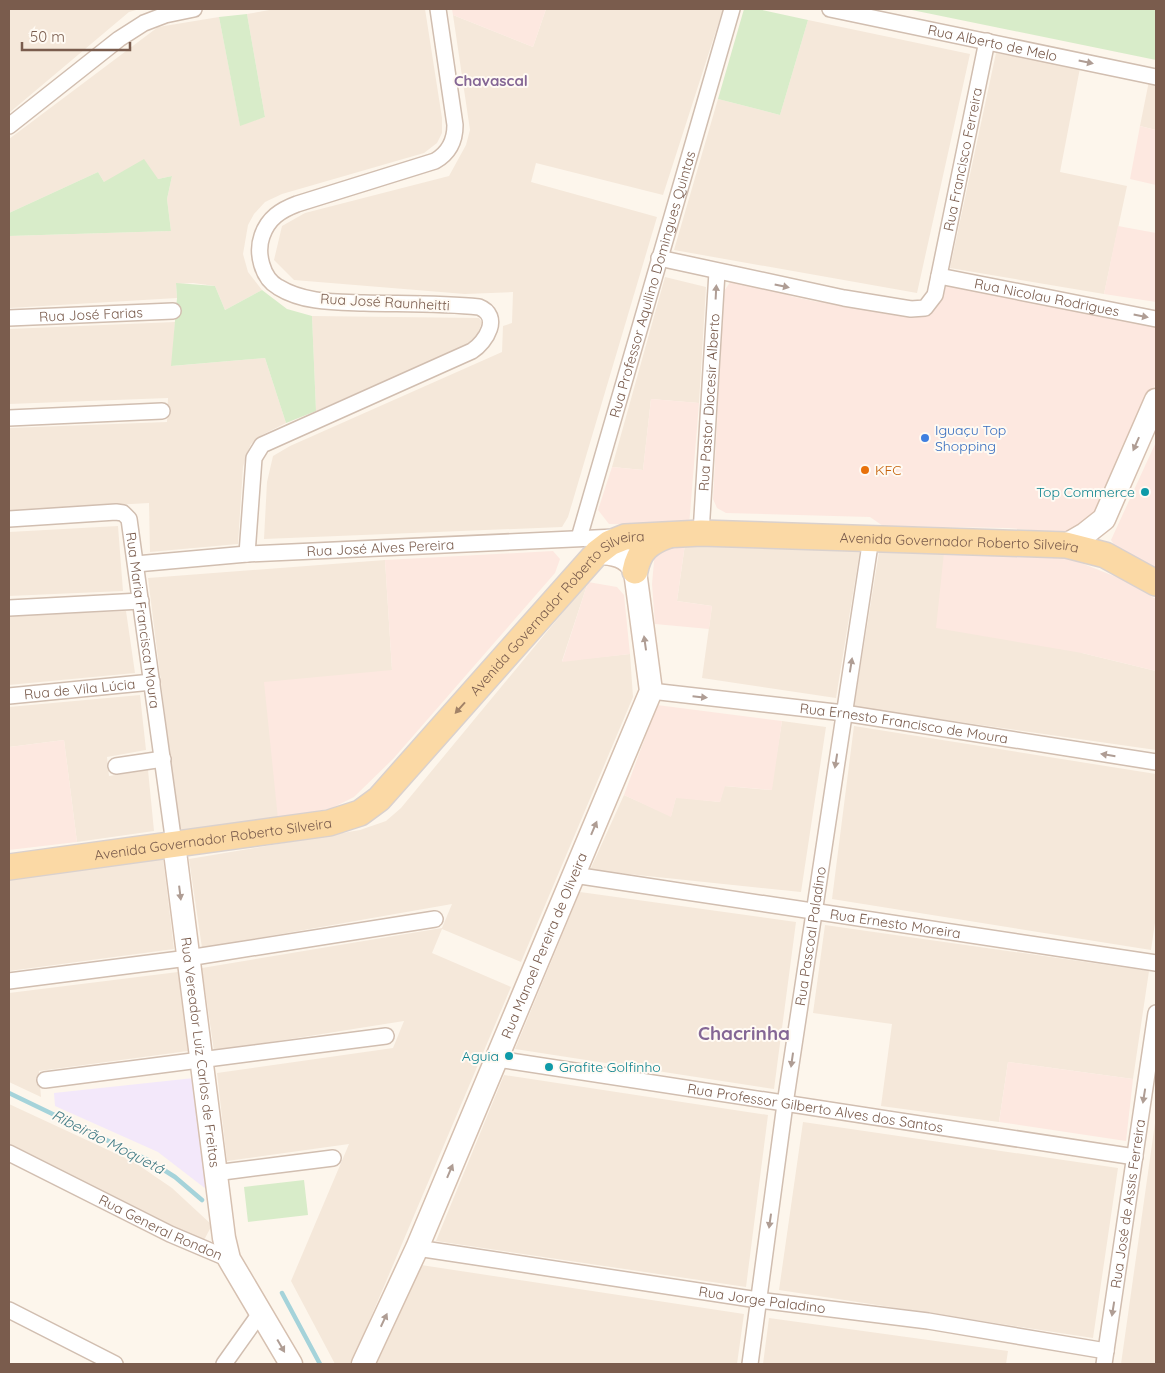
<svg xmlns="http://www.w3.org/2000/svg" width="1165" height="1373" viewBox="0 0 1165 1373" font-family="Quicksand,sans-serif">
	<style>
		.residential { fill: #f5e8da }
		.commercial { fill: #fde8e0 }
		.education { fill: #f3e8fa }
		.green { fill: #d8ecc9 }
		.lines { fill: none; stroke-linecap: round; stroke-linejoin: round }
		.stream { stroke: #a5d3da; stroke-width: 4.5 }
		.street-casing { stroke: #d1beb0; stroke-width: 18 }
		.secondary-casing { stroke: #d6c0b0; stroke-width: 25 }
		.primary-casing { stroke: #dad1cd; stroke-width: 28 }
		.street { stroke: #fff; stroke-width: 15 }
		.secondary { stroke: #fff; stroke-width: 22 }
		.primary { stroke: #fbd9a5; stroke-width: 25 }
		.oneway { fill: #af9d94 }
		.oneway2 { fill: #a18267 }
		.shop-dot { fill: #3f7fe0; stroke: #fffaf3; stroke-width: 2 }
		.food-dot { fill: #e8710a; stroke: #fffaf3; stroke-width: 2 }
		.culture-dot { fill: #0f9aa8; stroke: #fffaf3; stroke-width: 2 }
		.labels { text-anchor: middle; stroke-width: 4; stroke-linejoin: round; paint-order: stroke }
		.street-label { font-size: 14px; fill: #7a5c4d; stroke: #fffaf3 }
		.shop-label { font-size: 14px; fill: #366cbe; stroke: #fffaf3; text-anchor: start }
		.food-label { font-size: 14px; fill: #c56008; stroke: #fffaf3; text-anchor: start }
		.culture-label { font-size: 14px; fill: #0d838f; stroke: #fffaf3; text-anchor: end }
		.neighbourhood-label { font-size: 15px; font-weight: bold; fill: #846695; stroke: #fffaf3 }
		.water-label { font-size: 15px; font-style: italic; fill: #437c86; stroke: #fffaf3 }
		.district-label { font-size: 19px; font-weight: bold; fill: #846695; stroke: #fffaf3 }
	</style>
	<rect width="100%" height="100%" fill="#fdf6ec"/>
	<path class="residential" d="M9 9H140L129 12 9 113Z
		M275 9H425L442 118V133L437 143 424 153 282 194 265 202 254 214 248 225 243 254 248 272 262 290 225 310 215 286 193 283 176 284 177 298 9 308V236L171 231 167 199 172 176 158 179 104 182 98 172 9 213V139L158 27 219 17 240 125 265 117 247 14Z
		M546 9H723L663 195 536 163 531 182 657 217 568 517 562 527 264 539 267 482 273 456 290 446 502 352 503 326 512 323 513 292 465 294 294 280 274 260 282 226 305 213 449 176 466 145 470 130 453 15 533 47Z
		M808 20 970 54 917 293 674 250 718 99 780 115Z
		M996 53 1080 68 1060 172 1127 186 1104 294 950 268Z
		M1149 81 1156 82V130L1140 126Z
		M665 277 706 287 699 403 651 399 643 470 612 467Z
		M312 316 479 318 482 322 475 341 316 411Z
		M175 322 172 366 265 358 286 423 262 435 251 444 247 453 243 467 238 544 150 552 149 503 9 511V428L167 422 168 398 9 404V329Z
		M118 526 123 591 9 596V532Z
		M685 544 860 550 836 698 702 678 712 606 677 601Z
		M879 552H944L1082 653 1156 671V750L854 707Z
		M385 560 392 670 278 819 180 835 148 578Z
		M588 582 562 661 630 654 633 697 521 962 442 929 432 953 511 987 351 1364H335L291 1281 349 1144 227 1161 217 1073 393 1048 404 1021 214 1051 202 968 442 928 452 904 202 948 189 859 360 830 386 821 401 808Z
		M126 611 135 673 9 685V616Z
		M140 695 146 750 107 757 109 776 148 770 154 831 77 842 64 740 9 747V707Z
		M782 721 826 727 801 892 590 870 624 795 671 816 676 797 720 802 724 786 771 790Z
		M854 726 1156 774V916L1151 950 832 899Z
		M163 858 174 949 9 971V880Z
		M580 892 796 922 774 1089 515 1049Z
		M825 925 1149 971 1133 1079 1008 1062 999 1122 881 1106 892 1024 813 1013Z
		M178 972 188 1051 39 1071 41 1097 9 1082V993Z
		M504 1075 768 1115 746 1287 436 1241Z
		M9 1104 134 1162 172 1188 212 1225 203 1242 9 1145Z
		M1156 1116V1364H1121Z
		M803 1122 1118 1168 1093 1338 779 1290Z
		M421 1265 744 1314 737 1364H376Z
		M769 1318 1008 1351 1006 1364H763Z"/>
	<path class="commercial" d="M452 9H546L533 47 453 15Z
		M1140 126 1156 130V185L1130 179Z
		M1118 226 1156 233V302L1104 294Z
		M731 281 782 288 790 296 818 302 827 298 921 316 929 315 933 311 947 285 1156 325V383L1091 519 1068 533 1008 528 883 526 870 517 726 513 717 508 713 499 724 291Z
		M651 399 699 403 689 526 609 524 598 510 612 467 643 470Z
		M1156 442V576L1120 554 1111 540Z
		M685 544 677 601 712 606 709 629 655 624 652 584 655 550Z
		M553 551 560 559 555 573 393 759 354 797 332 808 278 819 264 682 392 670 385 560Z
		M944 552 1066 557 1119 578 1156 599V671L1082 653 936 628Z
		M588 582 617 587 624 595 630 654 562 662Z
		M657 705 782 721 772 790 725 786 720 802 676 798 671 817 624 795Z
		M64 740 77 842 9 850V747Z
		M1008 1062 1133 1079 1126 1141 999 1122Z"/>
	<path class="education" d="M194 1078 206 1189 158 1152 55 1106 54 1093Z"/>
	<path class="green" d="M744 9H758L808 20 780 115 718 99Z
		M907 9H1156V60Z
		M247 14 265 117 240 126 219 17Z
		M144 159 158 179 172 176 167 199 171 231 9 236V213L98 172 104 182Z
		M176 283 215 286 225 310 262 290 287 309 312 316 316 411 286 423 265 358 171 366 177 298Z
		M304 1180 308 1215 248 1222 244 1187Z"/>
	<g class="lines">
		<path class="stream" d="M9 1093 148 1160 175 1177 202 1200
			M282 1293 320 1364"/>
		<g class="street-casing">
			<g id="street">
				<path id="s1" d="M830 9 1156 77"/>
				<path d="M9 126 119 39 144 23 165 15 194 9"/>
				<path id="s2" d="M659 258 844 298 911 309 925 308 935 295 987 41"/>
				<path id="s3" d="M939 276 1156 319"/>
				<path id="s4" d="M9 318 173 311"/>
				<path d="M9 418 162 411"/>
				<path id="s5" d="M9 519 116 512 123 513 129 519 174 844"/>
				<path id="s6" d="M701 533 717 272"/>
				<path id="s7" d="M579 538 732 9"/>
				<path d="M247 554 254 458 262 445 472 351C486 342 502 316 479 307 441 303 402 304 364 303 335 302 304 303 278 287 262 278 256 253 262 236 268 218 281 210 297 204L435 161C449 153 455 141 455 125L438 9"/>
				<path id="s8" d="M136 564 247 554 616 537"/>
				<path d="M9 608 141 601"/>
				<path id="s9" d="M651 691 844 713 1156 762"/>
				<path id="s10" d="M9 696 152 682"/>
				<path d="M116 766 163 759"/>
				<path id="s11" d="M574 875 1156 963"/>
				<path d="M9 981 188 958 435 919"/>
				<path id="s12" d="M497 1059 1135 1157"/>
				<path d="M45 1080 386 1036"/>
				<path id="s13" d="M9 1153 170 1234 229 1259"/>
				<path d="M215 1173 333 1158"/>
				<path id="s14" d="M417 1248 758 1300 928 1321 1106 1351"/>
				<path d="M9 1310 115 1364"/>
				<path d="M224 1364 261 1312"/>
				<path id="s15" d="M750 1364 785 1104 871 538"/>
				<path id="s16" d="M1104 1364 1156 1013"/>
			</g>
		</g>
		<g class="secondary-casing">
			<g id="secondary">
				<path d="M1066 545 1085 534 1104 519 1156 400"/>
				<path id="s17" d="M174 844 224 1238 229 1259 291 1364"/>
				<path id="s18" d="M363 1364 417 1248 651 691 635 571C628 556 613 553 597 553"/>
			</g>
		</g>
		<g class="primary-casing">
			<g id="primary">
				<path d="M635 571C639 550 649 542 669 535"/>
				<path id="s19" d="M9 867 329 823 360 813 379 799 597 553 610 543 625 537 701 533 1066 545 1105 555 1156 583"/>
			</g>
		</g>
		<use href="#street" class="street"/>
		<use href="#secondary" class="secondary"/>
		<use href="#primary" class="primary"/>
	</g>
	<defs><path id="oneway-solid" d="M-6-.8H1V-3.2L6.5 0L1 3.2V.8H-6Z" transform="scale(1.25)"/></defs>
	<g class="oneway">
		<use href="#oneway-solid" transform="translate(1086 62) rotate(12)"/>
		<use href="#oneway-solid" transform="translate(782 286) rotate(12)"/>
		<use href="#oneway-solid" transform="translate(716 292) rotate(-87)"/>
		<use href="#oneway-solid" transform="translate(1141 316) rotate(11)"/>
		<use href="#oneway-solid" transform="translate(1136 444) rotate(114)"/>
		<use href="#oneway-solid" transform="translate(645 643) rotate(-98)"/>
		<use href="#oneway-solid" transform="translate(851 665) rotate(-81)"/>
		<use href="#oneway-solid" transform="translate(700 697) rotate(6)"/>
		<use href="#oneway-solid" transform="translate(1108 755) rotate(-171)"/>
		<use href="#oneway-solid" transform="translate(836 761) rotate(99)"/>
		<use href="#oneway-solid" transform="translate(594 828) rotate(-67)"/>
		<use href="#oneway-solid" transform="translate(180 893) rotate(83)"/>
		<use href="#oneway-solid" transform="translate(792 1060) rotate(98)"/>
		<use href="#oneway-solid" transform="translate(1144 1096) rotate(99)"/>
		<use href="#oneway-solid" transform="translate(450 1171) rotate(-67)"/>
		<use href="#oneway-solid" transform="translate(770 1221) rotate(98)"/>
		<use href="#oneway-solid" transform="translate(1113 1309) rotate(99)"/>
		<use href="#oneway-solid" transform="translate(384 1320) rotate(-65)"/>
		<use href="#oneway-solid" transform="translate(281 1346) rotate(60)"/>
	</g>
	<use class="oneway2" href="#oneway-solid" transform="translate(460 708) rotate(132)"/>
	<circle class="shop-dot" cx="925" cy="438" r="5"/>
	<circle class="food-dot" cx="865" cy="470" r="5"/>
	<g class="culture-dot">
		<circle cx="1145" cy="492" r="5"/>
		<circle cx="509" cy="1056" r="5"/>
		<circle cx="549" cy="1067" r="5"/>
	</g>
	<g class="labels">
		<g class="street-label">
			<text dy="5" stroke="none"><textPath href="#s1" startOffset="166">Rua Alberto de Melo</textPath></text>
			<text dy="5" stroke="none"><textPath href="#s2" startOffset="426">Rua Francisco Ferreira</textPath></text>
			<text dy="5" stroke="none"><textPath href="#s7" startOffset="264">Rua Professor Aquilino Domingues Quintas</textPath></text>
			<text dy="5" stroke="none"><textPath href="#s3" startOffset="110">Rua Nicolau Rodrigues</textPath></text>
			<text transform="translate(385 302) rotate(3)" y="5">Rua José Raunheitti</text>
			<text dy="5" stroke="none"><textPath href="#s4" startOffset="82">Rua José Farias</textPath></text>
			<text dy="5" stroke="none"><textPath href="#s6" startOffset="131">Rua Pastor Diocesir Alberto</textPath></text>
			<text dy="5" stroke="none"><textPath href="#s19" startOffset="1075">Avenida Governador Roberto Silveira</textPath></text>
			<text dy="5" stroke="none"><textPath href="#s8" startOffset="245">Rua José Alves Pereira</textPath></text>
			<text dy="5" stroke="none"><textPath href="#s19" startOffset="640">Avenida Governador Roberto Silveira</textPath></text>
			<text dy="5" stroke="none"><textPath href="#s5" startOffset="225">Rua Maria Francisca Moura</textPath></text>
			<text dy="5" stroke="none"><textPath href="#s10" startOffset="71">Rua de Vila Lúcia</textPath></text>
			<text dy="5" stroke="none"><textPath href="#s9" startOffset="255">Rua Ernesto Francisco de Moura</textPath></text>
			<text dy="5" stroke="none"><textPath href="#s19" startOffset="206">Avenida Governador Roberto Silveira</textPath></text>
			<text dy="5" stroke="none"><textPath href="#s11" startOffset="325">Rua Ernesto Moreira</textPath></text>
			<text dy="5" stroke="none"><textPath href="#s15" startOffset="432">Rua Pascoal Paladino</textPath></text>
			<text dy="5" stroke="none"><textPath href="#s18" startOffset="456">Rua Manoel Pereira de Oliveira</textPath></text>
			<text dy="5" stroke="none"><textPath href="#s17" startOffset="210">Rua Vereador Luiz Carlos de Freitas</textPath></text>
			<text dy="5" stroke="none"><textPath href="#s12" startOffset="322">Rua Professor Gilberto Alves dos Santos</textPath></text>
			<text dy="5" stroke="none"><textPath href="#s16" startOffset="162">Rua José de Assis Ferreira</textPath></text>
			<text dy="5" stroke="none"><textPath href="#s13" startOffset="169">Rua General Rondon</textPath></text>
			<text dy="5" stroke="none"><textPath href="#s14" startOffset="349">Rua Jorge Paladino</textPath></text>
		</g>
		<g class="shop-label">
			<text x="935" y="435">Iguaçu Top<tspan x="935" dy="16">Shopping</tspan></text>
		</g>
		<g class="food-label">
			<text x="875" y="475">KFC</text>
		</g>
		<g class="culture-label">
			<text x="1135" y="497">Top Commerce</text>
			<text x="499" y="1061">Aguia</text>
			<text x="559" y="1072" text-anchor="start">Grafite Golfinho</text>
		</g>
		<g class="neighbourhood-label">
			<text x="491" y="86">Chavascal</text>
		</g>
		<g class="water-label">
			<text transform="translate(108 1142) rotate(27)" y="5">Ribeirão Moquetá</text>
		</g>
		<g class="district-label">
			<text x="744" y="1040">Chacrinha</text>
		</g>
	</g>
	<rect width="1165" height="1373" fill="none" stroke="#7a5c4d" stroke-width="20"/>
	<path d="M22 42v8h108v-8" fill="none" stroke="#7a5c4d" stroke-width="2.5"/>
	<text x="30" y="42" font-size="15" fill="#7a5c4d" stroke="#fffaf3" stroke-width="4" paint-order="stroke">50 m</text>
</svg>
